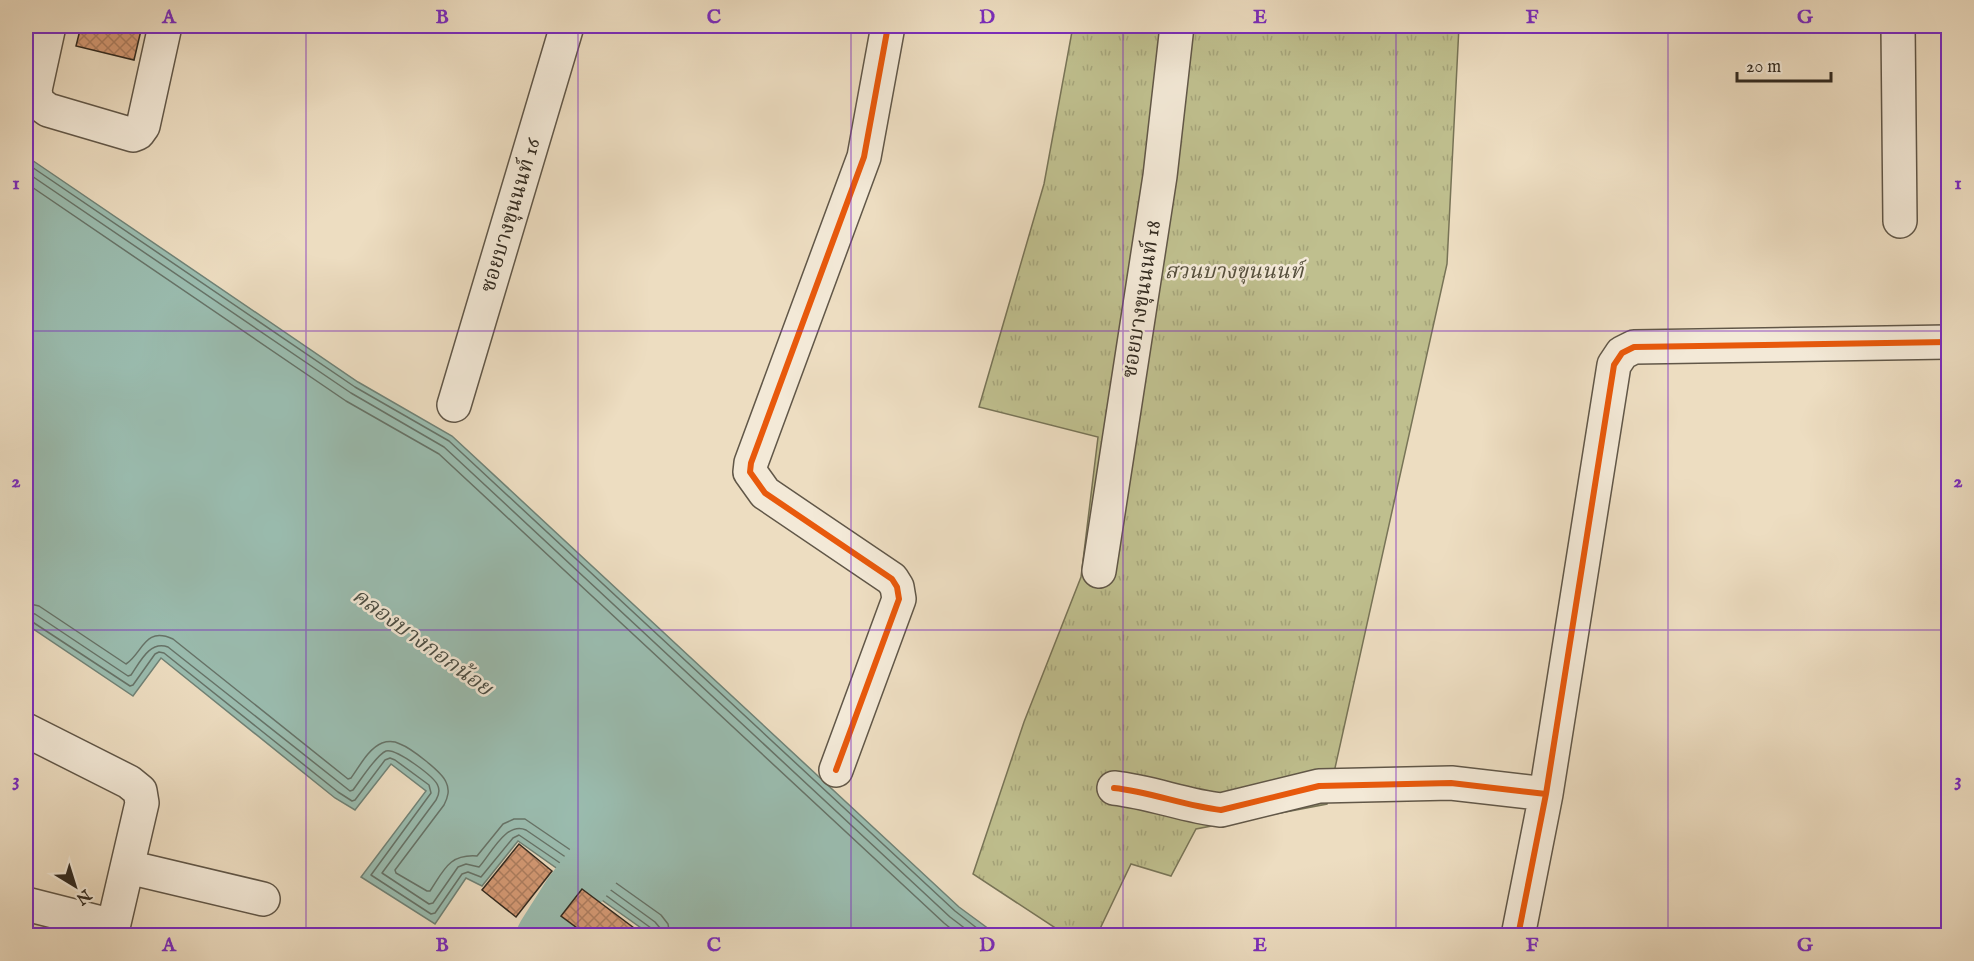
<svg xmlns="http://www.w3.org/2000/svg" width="1974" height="961" viewBox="0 0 1974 961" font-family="'IM FELL English','Noto Serif Thai',serif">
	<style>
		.park { fill: url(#park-tufts); stroke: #787457; stroke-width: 1.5 }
		.water { fill: #9abcaf; stroke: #708276; stroke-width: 1.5 }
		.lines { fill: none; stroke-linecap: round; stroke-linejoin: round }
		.shore { stroke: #667368; stroke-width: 1.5 }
		.river { stroke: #9abcaf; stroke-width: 57 }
		.building { fill: url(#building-cross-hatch); stroke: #322a20; stroke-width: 1.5 }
		.minor-casing { stroke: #615748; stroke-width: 36 }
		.minor { stroke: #f3e9d7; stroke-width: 33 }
		.cycleway-casing { stroke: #f3e9d7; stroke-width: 10 }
		.cycleway { stroke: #e8590c; stroke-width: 6 }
		.grid { fill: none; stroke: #7b2cbf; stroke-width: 1.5; stroke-opacity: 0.55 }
		.labels { text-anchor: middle; stroke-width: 5; stroke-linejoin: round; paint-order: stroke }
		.street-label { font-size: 21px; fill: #322a20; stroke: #f3e9d7 }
		.park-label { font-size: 21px; font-style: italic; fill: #554f3c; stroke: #f3e9d7 }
		.water-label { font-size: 22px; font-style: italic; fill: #4c4e44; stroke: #f3e9d7 }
		.neatline { fill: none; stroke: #7b2cbf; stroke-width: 2 }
		.grid-label { font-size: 20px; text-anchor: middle; font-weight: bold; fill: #7b2cbf }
	</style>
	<defs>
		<pattern id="park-tufts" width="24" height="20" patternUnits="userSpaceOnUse" patternTransform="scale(1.5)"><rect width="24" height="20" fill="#bfbf8e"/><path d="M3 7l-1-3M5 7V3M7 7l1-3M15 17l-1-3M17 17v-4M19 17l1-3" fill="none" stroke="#a5a47a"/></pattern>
		<pattern id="building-cross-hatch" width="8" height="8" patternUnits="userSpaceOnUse" patternTransform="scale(1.5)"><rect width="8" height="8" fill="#d59a75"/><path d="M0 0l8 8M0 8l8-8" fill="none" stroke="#ad7e60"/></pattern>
	</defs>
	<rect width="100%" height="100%" fill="#edddc1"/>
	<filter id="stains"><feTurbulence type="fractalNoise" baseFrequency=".00333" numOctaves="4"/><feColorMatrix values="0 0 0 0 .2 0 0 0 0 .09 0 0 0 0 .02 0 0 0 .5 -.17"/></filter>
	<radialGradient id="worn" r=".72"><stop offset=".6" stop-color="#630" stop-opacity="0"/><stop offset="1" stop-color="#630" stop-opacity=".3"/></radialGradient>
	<path class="park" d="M1073 26H1459L1447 264 1327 804 1196 829 1171 876 1131 864 1097 935H1066L973 874 1024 722 1081 577 1098 437 979 407 1044 184Z"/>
	<path class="water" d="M26 156 358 382 452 436 959 907 997 935H651L582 886 575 896 549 882 559 870 518 841 482 886 466 878 435 924 361 877 426 791 391 764 355 810 335 798 161 658 133 696 26 624Z"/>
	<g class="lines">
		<path class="shore" d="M26 163 355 387 449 441 955 911 987 936
			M26 172 351 393 444 447 950 917 975 936
			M26 183 346 401 439 454 944 923 960 936
			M26 603 39 606 126 664C143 653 144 626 173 639L348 779 351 778C359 767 369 748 382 743 388 741 394 741 400 744 411 748 442 772 446 782 450 790 448 797 444 805L395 870 396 873 427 891H430C444 870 449 854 477 856L503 824 514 819H525L572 851 581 863 595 868 661 915 668 924 670 936
			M26 612 35 614 128 676 131 675C140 662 150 640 168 647L350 791 353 790C360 781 376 755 386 751 396 748 435 777 438 786 440 791 439 795 436 800L382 873 429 904 433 903 458 867 466 864 479 867C491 854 506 821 526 830L567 858 571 864 574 874 583 873 590 875 655 922 660 928 661 936
			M26 620 31 621 130 686 133 685 155 654 159 652 164 653 338 792 352 801 355 800 385 760 390 758 395 760 429 785 431 793 371 875 431 914 435 913 462 874 468 872 481 877 513 838 519 835 563 865 565 871 560 879 561 882 572 888 579 881H586L651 928 653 936"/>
		<path class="river" d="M545 936 571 895 619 832"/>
	</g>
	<path class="building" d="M81 26H142L134 60 76 46Z
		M519 844 552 871 516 917 482 890Z
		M582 889 642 934 641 936H588L561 916Z"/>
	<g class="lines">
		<g class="minor-casing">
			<path id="minor" d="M49 26 35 90 37 102 48 110 133 135 138 133 143 126 165 26
				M1898 26 1900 221
				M454 405 567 26
				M1099 571 1160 176 1177 26
				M26 730 129 782 140 791 142 803 111 936
				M836 770 899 599 897 587 892 579 765 493 750 472 751 463 864 157 888 26
				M1114 788C1151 792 1185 806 1221 810L1319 786 1451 783 1546 794
				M128 867 263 899
				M26 904 113 926
				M1518 936 1546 794 1614 365 1622 353 1634 347 1948 342"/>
		</g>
		<use href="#minor" class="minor"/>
		<g class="cycleway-casing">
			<path id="cycleway" d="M836 770 899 599 897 587 892 579 765 493 750 472 751 463 864 157 888 26
				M1114 788C1151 792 1185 806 1221 810L1319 786 1451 783 1546 794
				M1518 936 1546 794 1614 365 1622 353 1634 347 1948 342"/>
		</g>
		<use href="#cycleway" class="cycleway"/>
	</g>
	<path class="grid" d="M306 26V936M578 26V936M851 26V936M1123 26V936M1396 26V936M1668 26V936M26 331H1948M26 630H1948"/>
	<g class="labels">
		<g class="street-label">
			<text transform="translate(510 215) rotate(-73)" y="7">ซอยบางขุนนนท์ 16</text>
			<text transform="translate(1141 299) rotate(-81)" y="7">ซอยบางขุนนนท์ 18</text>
		</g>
		<g class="park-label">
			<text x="1234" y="278">สวนบางขุนนนท์</text>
		</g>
		<g class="water-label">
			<text transform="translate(423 641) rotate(36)" y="8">คลองบางกอกน้อย</text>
		</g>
	</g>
	<rect width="1974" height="961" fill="none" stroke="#edddc1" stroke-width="66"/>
	<g transform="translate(75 886) rotate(142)" stroke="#f3e9d7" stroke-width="4.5" paint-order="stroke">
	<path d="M0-4.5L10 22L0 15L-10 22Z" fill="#322a20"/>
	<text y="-9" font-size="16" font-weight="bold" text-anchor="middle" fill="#322a20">N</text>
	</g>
	<path d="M1737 72v9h94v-9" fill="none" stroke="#322a20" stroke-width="3"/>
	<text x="1746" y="72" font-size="18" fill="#322a20" stroke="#f3e9d7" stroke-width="4.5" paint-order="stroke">20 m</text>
	<rect x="33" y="33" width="1908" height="895" class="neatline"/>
	<g class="grid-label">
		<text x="169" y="23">A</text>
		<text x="442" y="23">B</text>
		<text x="714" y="23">C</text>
		<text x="987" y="23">D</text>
		<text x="1260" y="23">E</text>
		<text x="1532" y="23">F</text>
		<text x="1805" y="23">G</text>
		<text x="16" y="189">1</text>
		<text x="1958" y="189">1</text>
		<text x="16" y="487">2</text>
		<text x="1958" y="487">2</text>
		<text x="16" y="786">3</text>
		<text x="1958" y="786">3</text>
		<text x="169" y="951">A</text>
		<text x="442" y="951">B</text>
		<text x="714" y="951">C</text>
		<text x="987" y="951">D</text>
		<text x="1260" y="951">E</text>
		<text x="1532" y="951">F</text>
		<text x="1805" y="951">G</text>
	</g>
	<rect width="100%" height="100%" filter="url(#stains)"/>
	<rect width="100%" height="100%" fill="url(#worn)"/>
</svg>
